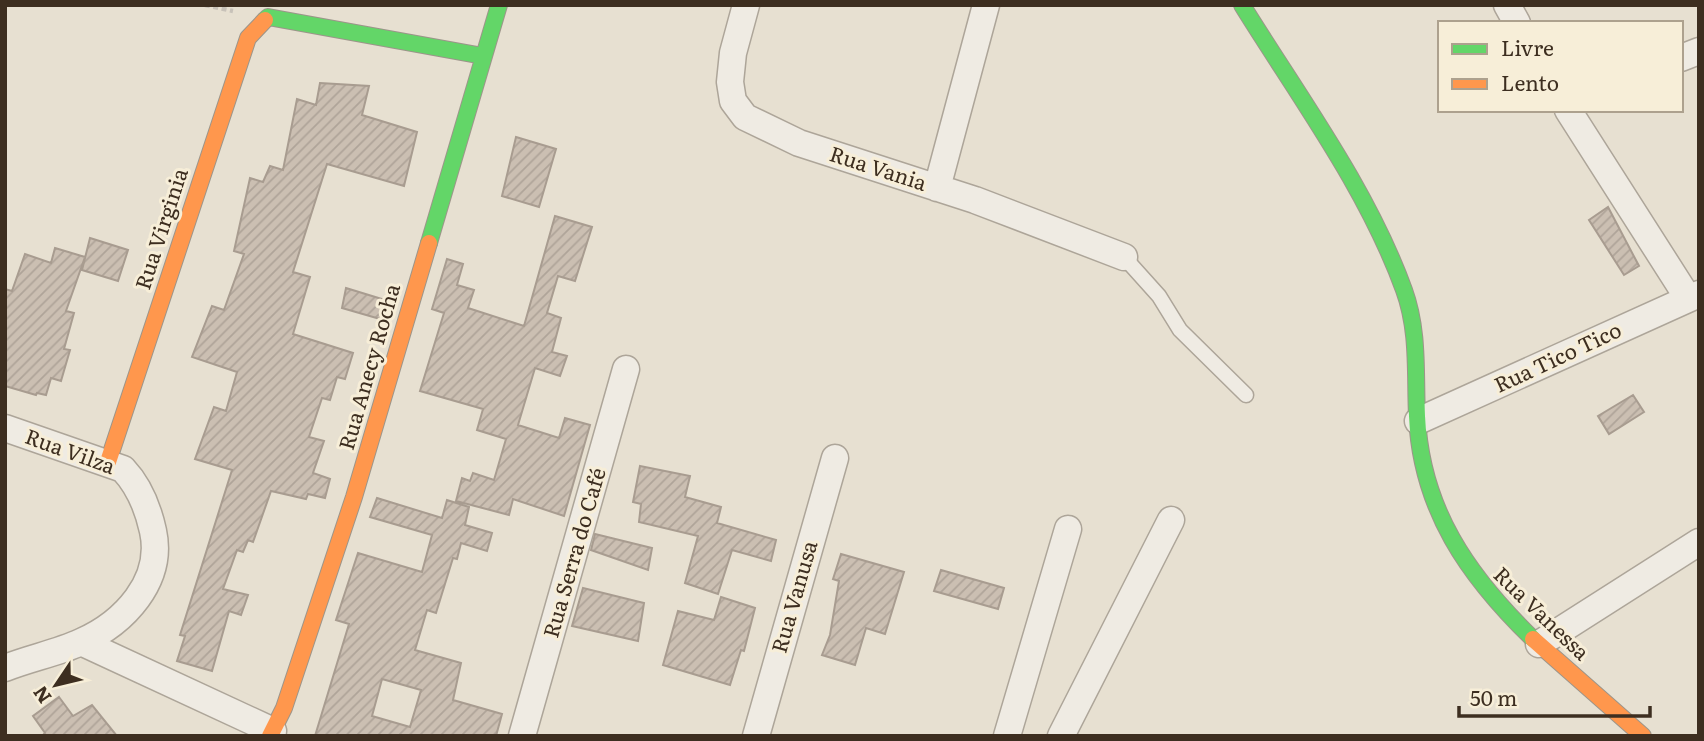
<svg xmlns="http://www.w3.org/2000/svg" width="1704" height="741" viewBox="0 0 1704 741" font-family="Literata,serif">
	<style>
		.building { fill: url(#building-hatch); stroke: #a89c90; stroke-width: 2; fill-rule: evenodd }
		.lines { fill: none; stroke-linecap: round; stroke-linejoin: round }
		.lane-casing { stroke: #ada599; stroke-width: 17 }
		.street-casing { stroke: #ada599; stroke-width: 29 }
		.fast-casing { stroke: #9c958a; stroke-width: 18 }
		.slow-casing { stroke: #9c958a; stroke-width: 18 }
		.path { stroke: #c8c2b9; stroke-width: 4.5; stroke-dasharray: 5 3.5; stroke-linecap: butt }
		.lane { stroke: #efebe3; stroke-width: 14 }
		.street { stroke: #efebe3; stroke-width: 26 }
		.fast { stroke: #63d668; stroke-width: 16 }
		.slow { stroke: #ff974d; stroke-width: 16 }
		.labels { text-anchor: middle; stroke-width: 6; stroke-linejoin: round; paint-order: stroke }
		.street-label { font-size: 21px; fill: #3d2e20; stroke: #f7eed8 }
	</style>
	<defs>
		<pattern id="building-hatch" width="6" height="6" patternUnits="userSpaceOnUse" patternTransform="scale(1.75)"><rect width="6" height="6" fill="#cbbfb2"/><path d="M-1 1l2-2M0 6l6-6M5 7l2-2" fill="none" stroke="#afa499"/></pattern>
	</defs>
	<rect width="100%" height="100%" fill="#e7e0d1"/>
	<path class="building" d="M320 83 369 86 362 115 417 132 404 186 327 164 293 272 310 277 293 334 353 353 345 379 337 377 330 400 322 398 309 437 324 441 313 473 330 479 325 498 308 494 306 499 271 491 253 542 248 540 243 552 237 550 223 589 248 595 241 615 229 611 212 671 177 661 185 636 180 635 232 470 195 459 214 407 226 411 237 372 192 357 212 306 224 310 244 254 234 251 250 178 263 182 270 166 283 170 297 99 316 105Z
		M516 137 556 149 539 207 502 196Z
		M1608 207 1639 266 1624 275 1589 220Z
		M555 216 592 227 575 281 558 276 547 313 561 318 552 352 567 356 560 376 535 368 518 425 559 438 565 418 590 425 564 516 513 499 509 515 456 501 462 478 470 481 473 473 494 480 506 439 477 430 483 409 420 391 444 313 432 309 447 259 463 264 457 285 474 290 468 308 524 326Z
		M90 238 128 250 118 281 82 270Z
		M55 248 85 257 66 311 74 313 64 349 70 350 61 381 51 378 46 395 37 393 36 395 5 386V289L12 291 25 254 51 263Z
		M346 288 385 300 380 319 342 308Z
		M1633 395 1644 412 1609 434 1598 416Z
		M640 466 690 476 685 497 721 507 717 523 776 540 771 561 732 550 718 594 685 583 698 536 639 522 641 504 633 502Z
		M377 498 442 518 447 500 469 507 465 525 492 533 487 551 461 543 457 559 453 558 436 613 427 610 415 650 461 663 453 700 502 714 496 736H315L349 624 336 620 358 553 422 572 432 535 370 517ZM382 679 421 690 410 727 372 716Z
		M595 534 652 548 648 570 591 550Z
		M841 554 904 572 885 634 866 628 855 665 822 655 830 635 839 581 833 579Z
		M941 570 1004 588 998 609 934 591Z
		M583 588 644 603 638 641 572 626Z
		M721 597 755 608 744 651 741 650 730 685 663 665 678 611 714 620Z
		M59 697 73 716 92 705 117 736H42L45 733 33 716Z"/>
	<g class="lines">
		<g class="lane-casing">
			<path id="lane" d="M1124 257 1159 296 1180 330 1246 395"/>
		</g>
		<g class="street-casing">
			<path id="street" d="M746 5 733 53 730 82 733 101 745 117 799 143 975 200 1124 257
				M1507 5 1517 23
				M1681 58 1699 51
				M1568 110 1688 298
				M937 188 986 5
				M1418 421 1699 294
				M5 428 123 469C139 486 148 508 153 531 164 581 124 623 81 642 57 653 30 658 5 668
				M81 642 273 731
				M1539 644 1699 542
				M522 736 626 369
				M756 736 835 458
				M1007 736 1068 529
				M1061 736 1171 520"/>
		</g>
		<g class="fast-casing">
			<path id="fast" d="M1242 5C1299 97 1367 188 1404 290 1419 331 1415 373 1417 416 1421 509 1468 576 1533 639
				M265 20 268 17 483 56
				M429 243 499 5"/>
		</g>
		<g class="slow-casing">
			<path id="slow" d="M108 462 248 38 265 20
				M1533 639 1643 736
				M270 736 284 708 354 497 429 243"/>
		</g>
		<path class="path" d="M205 5 233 11"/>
		<use href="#lane" class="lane"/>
		<use href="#street" class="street"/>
		<use href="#fast" class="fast"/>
		<use href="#slow" class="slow"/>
	</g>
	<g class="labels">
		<g class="street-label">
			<text transform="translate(878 169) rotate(18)" y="7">Rua Vania</text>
			<text transform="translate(162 229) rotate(-72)" y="7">Rua Virginia</text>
			<text transform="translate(1558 358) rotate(-25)" y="7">Rua Tico Tico</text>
			<text transform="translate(370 367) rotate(-74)" y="7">Rua Anecy Rocha</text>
			<text transform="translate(70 452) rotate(20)" y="7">Rua Vilza</text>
			<text transform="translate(575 553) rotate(-74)" y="7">Rua Serra do Café</text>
			<text transform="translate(795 597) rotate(-74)" y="7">Rua Vanusa</text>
			<text transform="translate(1541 614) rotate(44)" y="7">Rua Vanessa</text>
		</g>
	</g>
	<rect width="1704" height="741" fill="none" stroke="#3d2e20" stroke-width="14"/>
	<rect x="1438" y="21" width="245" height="91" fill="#f7eed8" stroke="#ada18e" stroke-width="2"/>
	<rect x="1452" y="44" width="35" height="10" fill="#63d668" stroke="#ada18e" stroke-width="2"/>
	<text x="1501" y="56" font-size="21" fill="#3d2e20">Livre</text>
	<rect x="1452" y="79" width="35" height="10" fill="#ff974d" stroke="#ada18e" stroke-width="2"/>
	<text x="1501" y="91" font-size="21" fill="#3d2e20">Lento</text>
	<g transform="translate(56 685) rotate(235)" stroke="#f7eed8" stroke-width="5" paint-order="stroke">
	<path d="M0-5L12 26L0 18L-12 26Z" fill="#3d2e20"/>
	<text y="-10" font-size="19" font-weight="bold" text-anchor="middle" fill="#3d2e20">N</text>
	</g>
	<path d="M1459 706v10h191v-10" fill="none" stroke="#3d2e20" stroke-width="3.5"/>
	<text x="1470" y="706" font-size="21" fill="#3d2e20" stroke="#f7eed8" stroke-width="5" paint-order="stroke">50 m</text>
</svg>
